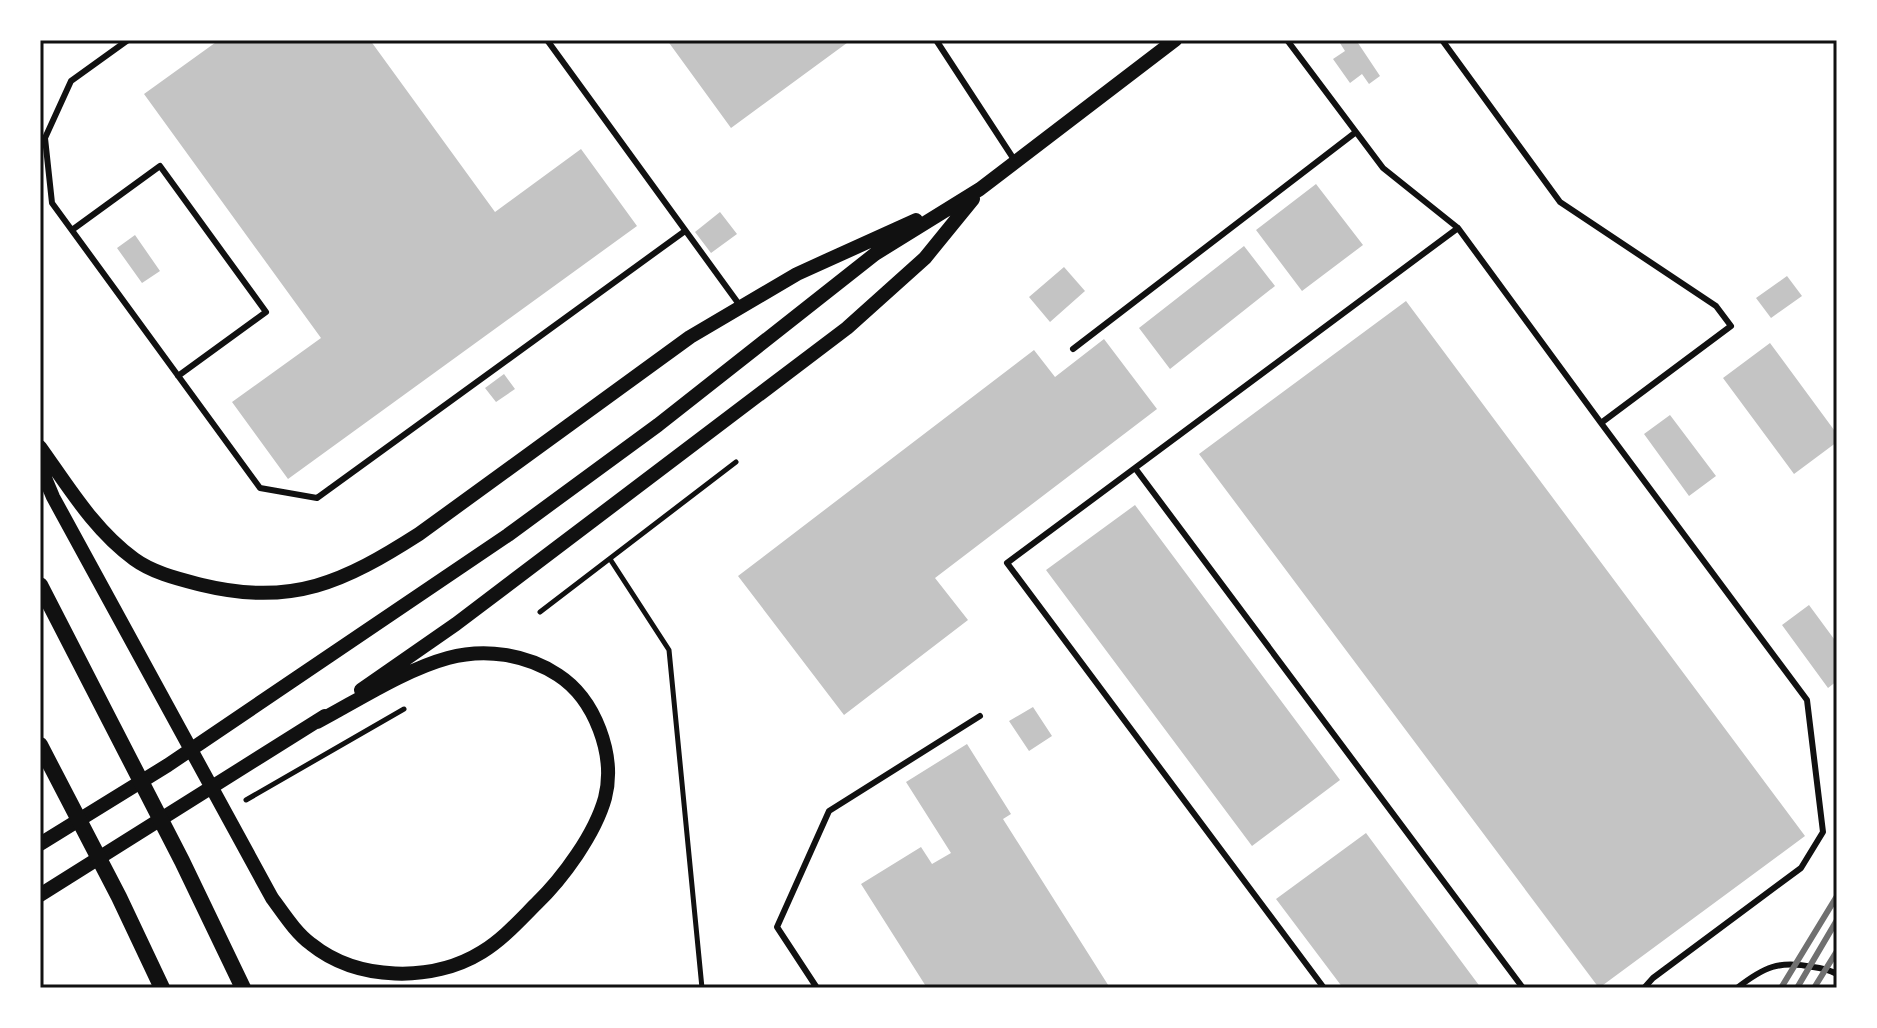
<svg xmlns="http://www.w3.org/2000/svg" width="1877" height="1028" viewBox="0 0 1877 1028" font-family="'PT Sans Narrow',sans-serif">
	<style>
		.building { fill: #c4c4c4 }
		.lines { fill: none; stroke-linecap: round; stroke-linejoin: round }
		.path { stroke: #111; stroke-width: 5 }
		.service { stroke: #111; stroke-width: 6 }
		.tertiary { stroke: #111; stroke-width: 14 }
		.secondary { stroke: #111; stroke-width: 16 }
		.rail { stroke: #707070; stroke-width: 6 }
		.neatline { fill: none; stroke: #111; stroke-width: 3 }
	</style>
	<rect width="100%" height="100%" fill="#fff"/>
	<path class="building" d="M219 40H370L495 212 581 149 637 226 288 479 232 402 321 338 144 94Z
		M667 40H851L731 128Z
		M1338 40H1356L1380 76 1369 84 1362 74 1350 83 1333 59 1345 51Z
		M1316 184 1363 245 1302 291 1256 230Z
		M720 212 737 234 711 253 695 232Z
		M135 235 160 271 142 283 117 248Z
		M1244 246 1275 286 1170 369 1139 328Z
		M1064 267 1085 291 1050 322 1029 297Z
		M1787 276 1802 296 1771 318 1756 298Z
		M1406 301 1805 836 1599 988 1199 454Z
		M1104 339 1157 409 935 578 968 620 844 715 738 576 1034 350 1055 377Z
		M1770 343 1837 434V442L1794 474 1723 378Z
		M504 374 515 389 496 402 485 388Z
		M1670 415 1716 476 1689 496 1644 434Z
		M1135 505 1340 780 1252 846 1046 570Z
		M1809 605 1837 643V681L1828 688 1782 625Z
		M1033 707 1052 736 1029 751 1009 721Z
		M967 744 1011 814 1003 819 1110 988H927L861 884 921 847 932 864 951 853 906 782Z
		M1366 833 1481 988H1343L1276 899Z"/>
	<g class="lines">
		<path class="path" d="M610 559 669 650 702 988
			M540 612 736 462
			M246 800 404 709"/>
		<path class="service" d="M128 40 71 81 45 138 52 203 260 488 317 498 685 231
			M547 40 741 307
			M936 40 1015 161
			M1287 40 1383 168 1458 228 1601 423 1731 326 1716 306 1560 202 1442 40
			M72 230 160 166 266 312 178 376
			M1073 349 1356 132
			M1601 423 1807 700 1823 832 1801 868 1653 978 1644 988
			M1135 468 1523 988
			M817 988 777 927 829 811 980 716
			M1324 988 1007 563 1458 228
			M1737 988C1764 967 1779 960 1813 967 1822 968 1829 970 1837 974"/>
		<path class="tertiary" d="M40 447C68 486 94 530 134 559 153 573 179 579 202 585 292 607 344 582 419 534L690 337 797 274 916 220
			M40 466 53 497 272 898C284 914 295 932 311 944 357 981 432 983 482 952 503 939 519 921 536 904 563 878 595 834 605 798 616 755 595 699 558 675 526 654 485 648 448 658 404 670 357 701 317 722
			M361 690 456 624 847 328 925 258 973 199
			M40 844 168 765 508 535 658 425 875 254 980 189 1175 40
			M40 895 325 716"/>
		<path class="secondary" d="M40 585 182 861 243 988
			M40 745 119 897 162 988"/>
		<path class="rail" d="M1781 988 1837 896
			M1797 988 1837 920
			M1814 988 1837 951"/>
	</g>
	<rect width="1877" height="1028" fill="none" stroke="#ffffff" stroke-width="84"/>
	<rect x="42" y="42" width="1793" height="944" class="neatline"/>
</svg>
